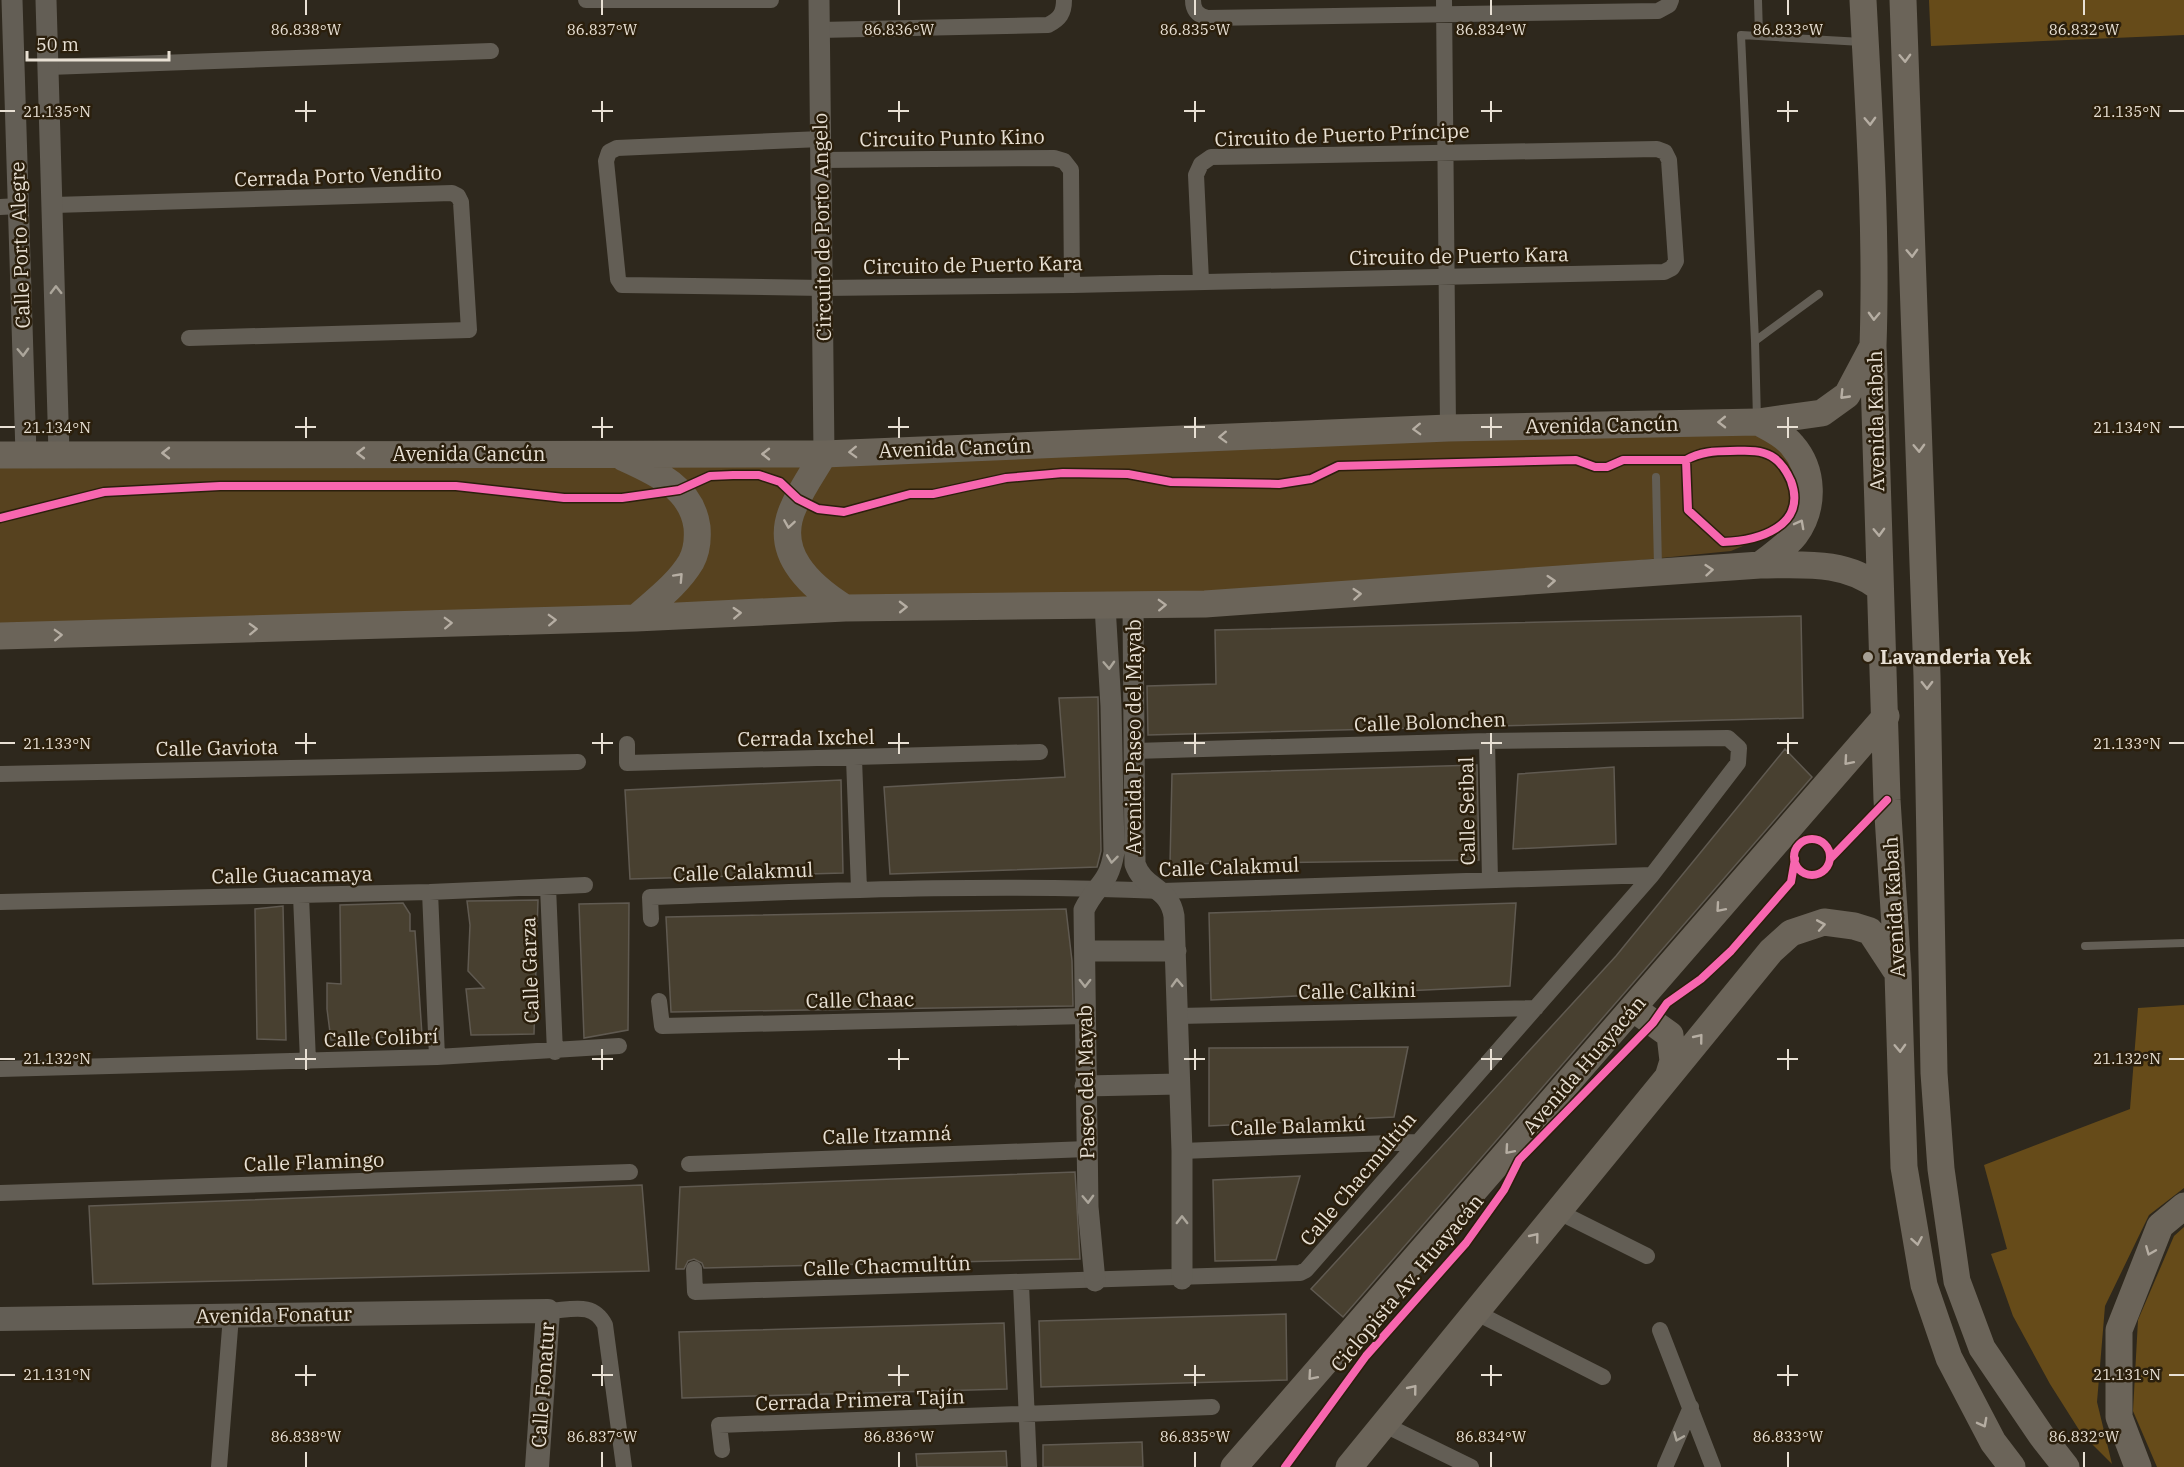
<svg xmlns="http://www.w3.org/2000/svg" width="2184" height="1467" viewBox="0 0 2184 1467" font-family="'IBM Plex Serif',serif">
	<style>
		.green { fill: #57421f }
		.forest { fill: #664b19 }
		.building { fill: #484030; stroke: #605a51; stroke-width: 1.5 }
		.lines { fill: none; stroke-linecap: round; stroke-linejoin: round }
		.service { stroke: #635e55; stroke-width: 8 }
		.minor { stroke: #635e55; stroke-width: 16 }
		.tertiary { stroke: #635e55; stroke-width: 21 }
		.secondary { stroke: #635e55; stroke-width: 24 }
		.primary { stroke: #6b6459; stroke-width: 27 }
		.cycleway-casing { stroke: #2b1f0c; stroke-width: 11 }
		.cycleway { stroke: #f766af; stroke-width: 8 }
		.oneway { stroke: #b6aea3 }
		.oneway2 { stroke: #aca69b }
		.ticks { fill: none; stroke: #e8e0d4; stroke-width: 2 }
		.poi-dot { fill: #a7a094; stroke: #2b1f0c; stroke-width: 2 }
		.labels { text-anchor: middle; stroke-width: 5; stroke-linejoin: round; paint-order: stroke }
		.street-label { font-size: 20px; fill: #e8e0d4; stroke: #2b1f0c }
		.poi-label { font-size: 20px; font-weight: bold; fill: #e8e0d4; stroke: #2b1f0c; text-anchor: start }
		.ticks-label { font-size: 15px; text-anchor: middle; fill: #e8e0d4; stroke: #2b1f0c; stroke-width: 5; stroke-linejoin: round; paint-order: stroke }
	</style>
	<rect width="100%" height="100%" fill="#2e281d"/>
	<path class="green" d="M1758 422 1792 444 1803 520 1731 551 1205 604 0 636V455L866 452Z"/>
	<path class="forest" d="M1929 0H2184V35L1931 46Z
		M2184 1005V1188L2149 1215 2105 1306 2097 1402 2112 1464 2081 1433 2050 1384 2013 1316 1991 1254 2007 1249 1984 1165 2130 1109 2138 1008Z
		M2184 1227V1467H2157L2133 1411 2138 1320 2174 1236Z"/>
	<path class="building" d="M1801 616 1803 718 1148 735 1147 686 1216 684 1215 630Z
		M1098 697 1101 851 1097 867 890 874 884 787 1065 777 1059 698Z
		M1785 749 1812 777 1343 1317 1311 1289 1616 956Z
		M1477 765 1479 860 1170 864 1172 774Z
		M1614 767 1616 844 1513 849 1518 774Z
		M841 780 843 873 630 879 625 790Z
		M538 900 534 1034 471 1035 466 989 484 988 468 971 470 925 467 901Z
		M403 903 410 914V931H415L422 1035 371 1038V1041L331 1040 327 1009V983L341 984 340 905Z
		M629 903 628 1030 584 1038 579 904Z
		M1516 903 1510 986 1211 1000 1209 913Z
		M283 906 286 1040 257 1039 255 909Z
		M1066 909 1072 961 1073 1006 671 1012 666 917Z
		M1408 1047 1394 1117 1209 1126V1048Z
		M1075 1172 1080 1259 704 1268 702 1263 694 1259 688 1261 684 1269H676L680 1187Z
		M1300 1176 1276 1260 1215 1261 1213 1180Z
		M642 1185 649 1271 93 1284 89 1206Z
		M1286 1314 1287 1380 1041 1387 1039 1321Z
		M1004 1323 1007 1389 682 1398 679 1332Z
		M1142 1442 1143 1467H1043V1445Z
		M1006 1451 1007 1467H917L916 1454Z"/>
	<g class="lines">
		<path class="service" d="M1758 0 1759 35
			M1755 341 1741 35 1862 42
			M1757 420 1755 341 1819 294
			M1656 477 1658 567
			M2085 946 2184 943"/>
		<path class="minor" d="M586 0H771
			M1193 0C1193 10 1197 15 1207 18L1658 11 1669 5 1671 0
			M1444 0 1448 428
			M819 30 1048 25C1060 19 1064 13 1064 0
			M49 67 491 51
			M821 139 617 148 609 152 606 161 618 279 622 285 823 288 1072 285 1664 272 1672 268 1676 261 1669 160 1665 152 1657 149 1211 157 1201 164 1196 175 1201 281
			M821 160 1054 158 1064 161 1071 170 1072 285
			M54 205 452 193 458 196 461 202 469 330 189 338
			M0 207 19 206
			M1487 741 1490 880
			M627 744V763L1040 752
			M854 759 859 889
			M0 774 578 762
			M548 887 555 1052
			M430 892 437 1057
			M301 896 308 1061
			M0 902 430 892 585 885
			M651 919 650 897C820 891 991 883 1162 891L1652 875
			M659 1001 662 1026 1085 1016
			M1178 1016 1536 1008
			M0 1069 437 1057 619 1046
			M1182 1151 1416 1142
			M689 1164 1087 1149
			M0 1193 630 1172
			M1557 1211 1647 1256
			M694 1269 695 1292 1300 1273 1306 1270 1652 875 1738 763 1739 748 1728 738 1487 741 1134 751
			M1021 1284 1029 1467
			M548 1311C571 1310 593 1301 605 1325L624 1467
			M1475 1312 1603 1377
			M1660 1330 1713 1467
			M1385 1425 1471 1467
			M722 1450 719 1425 1212 1407
			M219 1467 231 1316
			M1665 1467 1691 1407"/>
		<path class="tertiary" d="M12 0 26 454
			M46 0 59 453
			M819 0 824 454
			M1133 606 1135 864C1144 890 1169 886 1174 916L1182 1151V1279
			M1085 951H1176
			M1085 1086 1179 1084
			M1095 1281 1088 1207 1084 910C1096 884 1109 885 1114 852L1111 706 1105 606"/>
		<path class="secondary" d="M0 1319 548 1311 537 1467"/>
		<path class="primary" d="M1863 0C1869 115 1877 231 1873 346L1887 800 1898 973 1904 1167 1924 1285 1949 1358 1993 1442 2012 1467
			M1903 0 1927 676 1934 1073 1941 1169 1957 1281 1982 1348 2041 1435 2066 1467
			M1758 422C1769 428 1783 434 1792 445 1814 470 1815 508 1795 535 1786 547 1771 556 1760 565
			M824 454C814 471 802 488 794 506 772 552 810 586 845 608
			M0 455 824 454 1448 428 1758 422 1822 413 1847 395 1873 346
			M624 458C655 472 692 488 697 527 698 539 697 551 691 562 678 584 655 601 636 618
			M0 636 636 618 845 608 1205 604 1760 565C1803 565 1845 560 1880 588
			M1634 1009 1670 1035 1673 1061 1669 1074
			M1234 1467 1886 716
			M1349 1467 1771 951 1791 933 1824 922 1854 926 1870 931 1895 969
			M2138 1467 2119 1417V1330L2160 1226 2184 1206"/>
		<g class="cycleway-casing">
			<path id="cycleway" d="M0 518 104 492 220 486H456L564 498H622L679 490 710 476 733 475H759L780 482 798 499 818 509 844 512 910 494H933L1006 478 1063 473 1128 474 1171 482 1279 484 1311 479 1338 466 1576 460 1595 467H1607L1623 460H1686C1700 452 1715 451 1730 451 1744 451 1759 449 1771 456 1780 461 1787 472 1791 481 1808 527 1757 541 1723 542L1688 510 1686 460
				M1794 857a18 18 0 1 1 36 0a18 18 0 1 1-36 0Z
				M1830 859 1887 800
				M1285 1467 1366 1356 1466 1243 1504 1190 1519 1160 1653 1023 1667 1003 1701 979 1731 951 1791 882 1795 859"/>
		</g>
		<use href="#cycleway" class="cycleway"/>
	</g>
	<defs><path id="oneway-chevron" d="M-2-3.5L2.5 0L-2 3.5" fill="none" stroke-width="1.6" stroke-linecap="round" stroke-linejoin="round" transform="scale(1.5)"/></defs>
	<g class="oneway">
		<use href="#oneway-chevron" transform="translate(1905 58) rotate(88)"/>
		<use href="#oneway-chevron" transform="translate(1870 121) rotate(88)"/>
		<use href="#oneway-chevron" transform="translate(1912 253) rotate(88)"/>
		<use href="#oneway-chevron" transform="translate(1874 316) rotate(92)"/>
		<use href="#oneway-chevron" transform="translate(1844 395) rotate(134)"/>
		<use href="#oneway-chevron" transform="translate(1722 422) rotate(179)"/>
		<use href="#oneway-chevron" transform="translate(1417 429) rotate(178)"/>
		<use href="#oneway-chevron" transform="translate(1223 437) rotate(178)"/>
		<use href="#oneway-chevron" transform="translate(1919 448) rotate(88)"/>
		<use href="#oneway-chevron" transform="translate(853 452) rotate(178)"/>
		<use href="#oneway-chevron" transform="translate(166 453) rotate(180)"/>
		<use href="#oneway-chevron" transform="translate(361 453) rotate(180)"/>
		<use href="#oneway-chevron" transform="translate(766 454) rotate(180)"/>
		<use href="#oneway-chevron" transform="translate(789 524) rotate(99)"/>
		<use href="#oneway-chevron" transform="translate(1800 524) rotate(-62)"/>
		<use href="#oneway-chevron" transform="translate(1879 532) rotate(88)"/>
		<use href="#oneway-chevron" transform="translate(1709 570) rotate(-5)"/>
		<use href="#oneway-chevron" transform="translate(679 577) rotate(-47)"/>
		<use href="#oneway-chevron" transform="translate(1551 581) rotate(-4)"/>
		<use href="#oneway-chevron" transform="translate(1357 594) rotate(-4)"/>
		<use href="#oneway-chevron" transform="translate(1162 605) rotate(-2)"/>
		<use href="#oneway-chevron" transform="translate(903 607) rotate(-1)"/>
		<use href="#oneway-chevron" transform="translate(737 613) rotate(-3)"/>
		<use href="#oneway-chevron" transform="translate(552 620) rotate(-2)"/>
		<use href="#oneway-chevron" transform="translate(448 623) rotate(-2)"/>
		<use href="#oneway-chevron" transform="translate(253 629) rotate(-2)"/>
		<use href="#oneway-chevron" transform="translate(58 635) rotate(-2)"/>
		<use href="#oneway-chevron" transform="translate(1927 685) rotate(89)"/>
		<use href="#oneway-chevron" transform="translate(1848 761) rotate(131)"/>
		<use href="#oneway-chevron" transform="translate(1720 908) rotate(131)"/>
		<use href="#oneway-chevron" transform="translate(1821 925) rotate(-10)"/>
		<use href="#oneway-chevron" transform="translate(1699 1038) rotate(-51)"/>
		<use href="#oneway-chevron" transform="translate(1900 1048) rotate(88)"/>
		<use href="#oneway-chevron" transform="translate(1509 1150) rotate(131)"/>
		<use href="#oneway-chevron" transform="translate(1535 1237) rotate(-51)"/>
		<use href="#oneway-chevron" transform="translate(1917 1241) rotate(80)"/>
		<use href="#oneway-chevron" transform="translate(2150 1251) rotate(112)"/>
		<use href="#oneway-chevron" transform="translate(1312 1376) rotate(131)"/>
		<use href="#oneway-chevron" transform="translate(1413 1389) rotate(-51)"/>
		<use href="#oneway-chevron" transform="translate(1983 1423) rotate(62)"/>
	</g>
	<g class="oneway2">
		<use href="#oneway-chevron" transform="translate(56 290) rotate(-91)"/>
		<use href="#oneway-chevron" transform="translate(23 352) rotate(88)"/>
		<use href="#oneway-chevron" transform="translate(1109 665) rotate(87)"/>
		<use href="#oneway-chevron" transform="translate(1112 859) rotate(97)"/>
		<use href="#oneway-chevron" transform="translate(1085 983) rotate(90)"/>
		<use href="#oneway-chevron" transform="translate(1177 983) rotate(-92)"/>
		<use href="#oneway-chevron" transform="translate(1088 1199) rotate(88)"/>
		<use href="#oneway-chevron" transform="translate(1182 1220) rotate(-90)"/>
		<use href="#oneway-chevron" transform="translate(1678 1437) rotate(113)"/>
	</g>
	<path class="ticks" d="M306 0V15M602 0V15M899 0V15M1195 0V15M1491 0V15M1788 0V15M2084 0V15M306 101V122M602 101V122M899 101V122M1195 101V122M1491 101V122M1788 101V122M0 111H15M295 111H316M592 111H613M888 111H909M1184 111H1205M1481 111H1502M1777 111H1798M2169 111H2184M306 417V438M602 417V438M899 417V438M1195 417V438M1491 417V438M1788 417V438M0 427H15M295 427H316M592 427H613M888 427H909M1184 427H1205M1481 427H1502M1777 427H1798M2169 427H2184M306 733V754M602 733V754M899 733V754M1195 733V754M1491 733V754M1788 733V754M0 743H15M295 743H316M592 743H613M888 743H909M1184 743H1205M1481 743H1502M1777 743H1798M2169 743H2184M306 1049V1070M602 1049V1070M899 1049V1070M1195 1049V1070M1491 1049V1070M1788 1049V1070M0 1059H15M295 1059H316M592 1059H613M888 1059H909M1184 1059H1205M1481 1059H1502M1777 1059H1798M2169 1059H2184M306 1365V1386M602 1365V1386M899 1365V1386M1195 1365V1386M1491 1365V1386M1788 1365V1386M0 1375H15M295 1375H316M592 1375H613M888 1375H909M1184 1375H1205M1481 1375H1502M1777 1375H1798M2169 1375H2184M306 1452V1467M602 1452V1467M899 1452V1467M1195 1452V1467M1491 1452V1467M1788 1452V1467M2084 1452V1467"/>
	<circle class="poi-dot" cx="1868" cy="657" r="6"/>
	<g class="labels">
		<g class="street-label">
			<text transform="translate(1342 135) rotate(-2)" y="7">Circuito de Puerto Príncipe</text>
			<text transform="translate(952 138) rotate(-1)" y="7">Circuito Punto Kino</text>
			<text transform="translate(338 176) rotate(-2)" y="7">Cerrada Porto Vendito</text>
			<text transform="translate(822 227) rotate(-91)" y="7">Circuito de Porto Angelo</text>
			<text transform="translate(20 245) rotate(-92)" y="7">Calle Porto Alegre</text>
			<text transform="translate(1459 256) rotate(-1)" y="7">Circuito de Puerto Kara</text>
			<text transform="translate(973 265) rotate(-1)" y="7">Circuito de Puerto Kara</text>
			<text transform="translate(1876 421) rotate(-91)" y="7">Avenida Kabah</text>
			<text transform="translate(1602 425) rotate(-1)" y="7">Avenida Cancún</text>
			<text transform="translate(955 448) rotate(-2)" y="7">Avenida Cancún</text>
			<text x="469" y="461">Avenida Cancún</text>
			<text transform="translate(1430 722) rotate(-2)" y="7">Calle Bolonchen</text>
			<text transform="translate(1134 737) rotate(-90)" y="7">Avenida Paseo del Mayab</text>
			<text transform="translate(806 738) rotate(-1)" y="7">Cerrada Ixchel</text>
			<text transform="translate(217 748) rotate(-1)" y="7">Calle Gaviota</text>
			<text transform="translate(1467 811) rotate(-91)" y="7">Calle Seibal</text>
			<text transform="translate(1229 867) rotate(-2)" y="7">Calle Calakmul</text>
			<text transform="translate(743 872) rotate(-2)" y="7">Calle Calakmul</text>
			<text transform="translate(292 875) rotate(-1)" y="7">Calle Guacamaya</text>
			<text transform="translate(1894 907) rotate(-93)" y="7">Avenida Kabah</text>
			<text transform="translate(530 970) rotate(-92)" y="7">Calle Garza</text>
			<text transform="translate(1357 991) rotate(-1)" y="7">Calle Calkini</text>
			<text transform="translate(860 1000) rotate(-1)" y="7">Calle Chaac</text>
			<text transform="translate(381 1038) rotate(-2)" y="7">Calle Colibrí</text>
			<text transform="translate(1584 1065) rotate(-49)" y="7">Avenida Huayacán</text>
			<text transform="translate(1086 1082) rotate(-91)" y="7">Paseo del Mayab</text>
			<text transform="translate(1298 1126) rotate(-2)" y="7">Calle Balamkú</text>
			<text transform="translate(887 1135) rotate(-2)" y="7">Calle Itzamná</text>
			<text transform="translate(314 1162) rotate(-2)" y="7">Calle Flamingo</text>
			<text transform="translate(1358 1179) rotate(-50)" y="7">Calle Chacmultún</text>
			<text transform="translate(887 1266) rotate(-2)" y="7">Calle Chacmultún</text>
			<text transform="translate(1407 1283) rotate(-50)" y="7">Ciclopista Av. Huayacán</text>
			<text transform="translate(274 1315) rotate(-1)" y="7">Avenida Fonatur</text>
			<text transform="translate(543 1385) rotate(-86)" y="7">Calle Fonatur</text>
			<text transform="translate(860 1400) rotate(-2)" y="7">Cerrada Primera Tajín</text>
		</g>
		<g class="poi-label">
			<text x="1880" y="664">Lavanderia Yek</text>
		</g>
	</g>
	<g class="ticks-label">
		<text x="306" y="35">86.838°W</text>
		<text x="602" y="35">86.837°W</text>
		<text x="899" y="35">86.836°W</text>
		<text x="1195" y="35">86.835°W</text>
		<text x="1491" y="35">86.834°W</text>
		<text x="1788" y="35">86.833°W</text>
		<text x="2084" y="35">86.832°W</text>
		<text x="57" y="117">21.135°N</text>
		<text x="2127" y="117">21.135°N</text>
		<text x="57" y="433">21.134°N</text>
		<text x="2127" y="433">21.134°N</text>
		<text x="57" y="749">21.133°N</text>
		<text x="2127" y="749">21.133°N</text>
		<text x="57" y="1064">21.132°N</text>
		<text x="2127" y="1064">21.132°N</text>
		<text x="57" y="1380">21.131°N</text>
		<text x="2127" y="1380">21.131°N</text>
		<text x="306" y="1442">86.838°W</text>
		<text x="602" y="1442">86.837°W</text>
		<text x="899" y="1442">86.836°W</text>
		<text x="1195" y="1442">86.835°W</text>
		<text x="1491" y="1442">86.834°W</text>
		<text x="1788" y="1442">86.833°W</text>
		<text x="2084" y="1442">86.832°W</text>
	</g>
	<path d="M27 51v9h142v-9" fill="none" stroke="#e8e0d4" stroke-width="3"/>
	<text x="36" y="51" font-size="18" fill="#e8e0d4" stroke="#2b1f0c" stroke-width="4.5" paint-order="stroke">50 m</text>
</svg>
